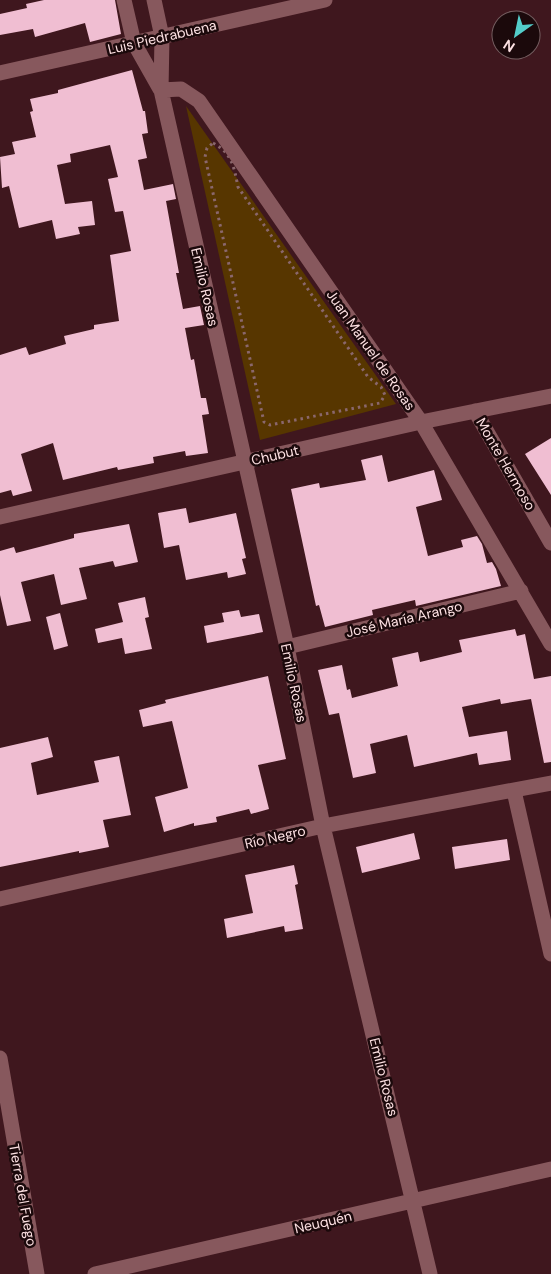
<svg xmlns="http://www.w3.org/2000/svg" width="551" height="1274" viewBox="0 0 551 1274" font-family="'DM Sans',sans-serif">
	<style>
		.green { fill: #573600 }
		.building { fill: #f0bed2 }
		.lines { fill: none; stroke-linecap: round; stroke-linejoin: round }
		.path { stroke: #8a676c; stroke-width: 3; stroke-dasharray: 2.5 4; stroke-linecap: butt }
		.street { stroke: #87585d; stroke-width: 15 }
		.labels { text-anchor: middle; stroke-width: 5; stroke-linejoin: round; paint-order: stroke }
		.street-label { font-size: 14px; fill: #fce0e2; stroke: #1b090b }
	</style>
	<rect width="100%" height="100%" fill="#3f171e"/>
	<path class="green" d="M186 106 396 404 260 440Z"/>
	<path class="building" d="M44 0H115L121 34 90 42 85 23 35 37 33 29 0 35V14L27 8 26 4Z
		M132 70 143 111H145L148 133 142 134 147 158 138 160 144 190 173 184 176 199 166 201 179 273H176L183 309 200 306 204 325 185 328 191 360 194 359 201 398H206L209 414 202 415 208 453 186 456 185 451 153 457 154 463 118 470 117 467 63 480 53 443 21 454 32 491 13 496 11 490 0 493V355L26 347 29 355 66 344 64 336 94 329V325L119 321 110 255 131 251 123 211 115 212 108 179 118 177 110 145 70 154 71 162 57 165 65 204 92 201 95 225 78 227 80 234 56 239 52 220 19 228 9 186 2 188 0 157 15 154 12 142 36 137 30 112 33 111 30 99 58 93V90Z
		M551 438V495L525 454Z
		M382 455 388 482 434 470 442 500 416 507 428 556 463 547 461 540 477 536 482 544 487 563 492 562 496 569 501 586 416 606 415 600 372 610 373 615 325 627 319 605 316 606 291 489 319 483 320 488 366 480 361 460Z
		M186 508 189 523 236 513 246 558 242 559 246 574 228 578 227 572 186 580 179 545 164 548 158 513Z
		M129 524 138 562 115 567 113 561 79 568 87 599 61 605 54 574 21 582 31 621 7 626 0 595V551L14 547 16 553 74 538V534Z
		M145 597 149 617 145 618 152 649 125 654 122 638 98 643 95 629 123 622 118 603Z
		M239 610 241 617 259 614 263 632 207 643 204 626 224 622 222 613Z
		M60 613 68 646 54 650 46 617Z
		M515 629 517 636 525 634 534 679 551 676V762L544 763 531 699 501 704 500 699 462 707 469 737 507 731 511 760 479 765 477 753 414 767 407 735 370 744 376 773 353 778 339 713 329 715 318 670 342 665 347 690 350 689 352 698 398 686 392 658 418 652 420 662 462 652 459 640Z
		M268 676 286 759 258 765 269 809 251 814 249 809 216 817 217 822 194 826V823L164 832 155 797 188 788 172 721 143 727 139 710 166 703 165 700Z
		M48 737 53 757 31 763 37 795 99 782 94 761 119 756 131 815 103 820 109 847 79 853V851L0 867V748Z
		M414 833 420 859 362 873 356 847Z
		M507 839 510 860 455 869 452 847Z
		M294 865 298 884 295 885 303 929 285 932 284 926 227 938 224 919 253 913 245 875Z"/>
	<g class="lines">
		<path class="path" d="M213 143C232 153 234 167 238 187L368 377 381 387 385 395 380 403 270 425 264 422 205 157 207 148Z"/>
		<path class="street" d="M124 0 134 43 160 89
			M154 0 162 37 161 90 287 647 323 826 430 1274
			M0 73 325 0
			M161 90 181 89 199 101 421 422 551 644
			M475 411 551 543
			M0 517 421 422 551 396
			M287 647 521 591
			M514 791 551 954
			M0 899 323 826 551 783
			M0 1058 37 1274
			M95 1274 551 1169"/>
	</g>
	<g class="labels">
		<g class="street-label">
			<text transform="translate(162 37) rotate(-13)" y="5">Luis Piedrabuena</text>
			<text transform="translate(205 287) rotate(77)" y="5">Emilio Rosas</text>
			<text transform="translate(371 350) rotate(55)" y="5">Juan Manuel de Rosas</text>
			<text transform="translate(275 455) rotate(-13)" y="5">Chubut</text>
			<text transform="translate(506 464) rotate(60)" y="5">Monte Hermoso</text>
			<text transform="translate(404 619) rotate(-13)" y="5">José María Arango</text>
			<text transform="translate(294 683) rotate(78)" y="5">Emilio Rosas</text>
			<text transform="translate(275 837) rotate(-13)" y="5">Río Negro</text>
			<text transform="translate(384 1077) rotate(76)" y="5">Emilio Rosas</text>
			<text transform="translate(23 1195) rotate(80)" y="5">Tierra del Fuego</text>
			<text transform="translate(323 1222) rotate(-13)" y="5">Neuquén</text>
		</g>
	</g>
	<g transform="translate(516 35) rotate(213)"><circle r="24" fill="#1b090b" stroke="#755f61"/>
	<path d="M0-4L9 19L0 12L-9 19Z" fill="#53cdca"/>
	<text y="-8" font-size="14" font-weight="bold" text-anchor="middle" fill="#fce0e2">N</text>
	</g>
</svg>
